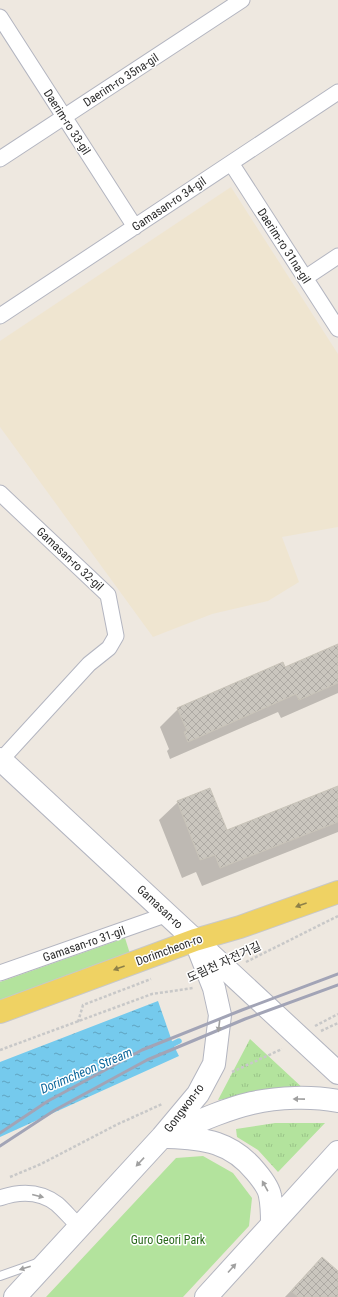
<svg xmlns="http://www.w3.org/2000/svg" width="338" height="1297" viewBox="0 0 338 1297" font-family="'Roboto Condensed','Noto Sans KR',sans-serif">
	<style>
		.education { fill: #efe5d0 }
		.grass { fill: url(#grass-tufts) }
		.park { fill: #b3e39d }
		.water { fill: url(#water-ripples) }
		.shadow { fill: #0003 }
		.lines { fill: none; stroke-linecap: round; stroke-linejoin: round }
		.stream { stroke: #75caed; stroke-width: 5.5 }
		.building { fill: url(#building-cross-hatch); stroke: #c9c4b9 }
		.service-casing { stroke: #b3b5c0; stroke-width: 10 }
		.minor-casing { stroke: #b3b5c0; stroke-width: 17 }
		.secondary-casing { stroke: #b3b5c0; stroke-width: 24 }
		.primary-casing { stroke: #c8c8c8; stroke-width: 24 }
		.path { stroke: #c8c8c8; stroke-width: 2.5; stroke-dasharray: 3 2; stroke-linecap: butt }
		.service { stroke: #fff; stroke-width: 8 }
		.minor { stroke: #fff; stroke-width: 15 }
		.secondary { stroke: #fff; stroke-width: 22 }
		.primary { stroke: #efd263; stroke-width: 22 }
		.rail { stroke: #a2a4b6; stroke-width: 3 }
		.oneway { fill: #8e8048 }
		.oneway2 { fill: #a0a0a0 }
		.labels { text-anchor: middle; stroke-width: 3; stroke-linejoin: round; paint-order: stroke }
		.street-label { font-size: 12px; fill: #2d2d2d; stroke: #fff }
		.park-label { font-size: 12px; fill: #2a6a1c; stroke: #fff }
		.water-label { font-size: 13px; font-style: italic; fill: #10699d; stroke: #fff }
	</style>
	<defs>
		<pattern id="grass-tufts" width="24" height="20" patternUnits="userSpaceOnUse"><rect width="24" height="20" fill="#b3e39d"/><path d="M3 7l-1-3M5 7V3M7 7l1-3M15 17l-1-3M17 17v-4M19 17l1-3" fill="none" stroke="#9ac388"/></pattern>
		<pattern id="water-ripples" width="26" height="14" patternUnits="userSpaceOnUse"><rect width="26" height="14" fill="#75caed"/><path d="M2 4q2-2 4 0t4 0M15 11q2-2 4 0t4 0" fill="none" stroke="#60a4c0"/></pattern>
		<pattern id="building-cross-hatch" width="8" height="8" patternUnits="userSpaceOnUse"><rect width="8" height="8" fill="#cac6be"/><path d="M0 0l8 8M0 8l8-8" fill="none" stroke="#aeaaa4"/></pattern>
	</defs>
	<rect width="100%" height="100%" fill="#eee8e0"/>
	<path class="education" d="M231 187 338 354V527L282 537 299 582 268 601 212 614 153 637 0 427V341Z"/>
	<path class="grass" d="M250 1039 306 1091 258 1093 218 1100Z
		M275 1123H325L278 1172 258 1150 237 1137 236 1129Z"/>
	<path class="park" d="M125 938 131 957 0 1005V982Z
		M203 1156 233 1173 252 1198 249 1226 183 1297H46L176 1158Z"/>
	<path class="water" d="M158 1001 173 1044 179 1056 0 1137V1062Z"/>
	<path class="shadow" d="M338 645V693L281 718 278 712 170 759 167 751 169 749 160 727 178 709 285 669Z
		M338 787V832L202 886 196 872 182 878 159 820 178 802 226 831Z
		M322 1258 338 1273V1297H285Z"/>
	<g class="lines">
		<path class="stream" d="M167 1047 179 1041"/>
	</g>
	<path class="building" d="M338 644V683L299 700 296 694 188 742 184 732 187 731 177 708 283 662 285 667Z
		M338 786V822L220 868 215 855 200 860 177 801 210 788 227 830Z
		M322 1257 338 1271V1297H298L291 1291Z"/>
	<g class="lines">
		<g class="service-casing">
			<path id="service" d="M0 1276 37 1263"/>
		</g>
		<g class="minor-casing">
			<path id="minor" d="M0 17 135 227
				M0 159 242 0
				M231 163 338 329
				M305 278 338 256
				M0 316 338 92
				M0 493 108 595 116 636 109 648 89 664 1 760
				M0 973 168 914
				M0 1198C20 1191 40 1191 57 1204 65 1211 72 1220 80 1227"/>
		</g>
		<g class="secondary-casing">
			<path id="secondary" d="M0 759 338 1073
				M165 1136C193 1124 222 1110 252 1103 278 1097 312 1096 338 1101
				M168 1137C204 1138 232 1142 256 1172 261 1178 269 1188 270 1196 272 1205 272 1215 272 1224
				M15 1297 162 1137 198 1094 214 1064 220 1015 214 988 197 945
				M206 1297 338 1152"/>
		</g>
		<g class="primary-casing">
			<path id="primary" d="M0 1012 195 940 240 927 338 892"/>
		</g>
		<path class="path" d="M246 962 338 916
			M78 1022 83 1005 151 979
			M315 1026 338 1014
			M321 1031 338 1023
			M0 1050 152 994 193 988
			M232 1072 282 1049
			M10 1177 41 1164 116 1125 162 1104"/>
		<use href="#service" class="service"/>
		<use href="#minor" class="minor"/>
		<use href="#secondary" class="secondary"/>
		<use href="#primary" class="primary"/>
		<path class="rail" d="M0 1133 48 1101 142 1050 242 1010 338 974
			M0 1146 55 1110 147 1060 245 1019 338 985"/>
	</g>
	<defs><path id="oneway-solid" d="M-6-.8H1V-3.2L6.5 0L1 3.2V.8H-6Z"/></defs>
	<g class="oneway">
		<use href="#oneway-solid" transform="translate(301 905) rotate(160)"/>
		<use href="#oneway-solid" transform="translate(119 968) rotate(160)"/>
	</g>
	<g class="oneway2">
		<use href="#oneway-solid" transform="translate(219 1026) rotate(97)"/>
		<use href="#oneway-solid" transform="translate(299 1099) rotate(-179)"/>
		<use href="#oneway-solid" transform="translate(140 1162) rotate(133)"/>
		<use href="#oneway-solid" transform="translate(265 1186) rotate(-119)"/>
		<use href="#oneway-solid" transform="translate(38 1196) rotate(14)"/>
		<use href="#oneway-solid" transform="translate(25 1268) rotate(162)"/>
		<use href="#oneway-solid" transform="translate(232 1268) rotate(-48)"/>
	</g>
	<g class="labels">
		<g class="street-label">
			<text transform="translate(121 80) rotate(-33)" y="4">Daerim-ro 35na-gil</text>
			<text transform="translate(67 122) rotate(57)" y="4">Daerim-ro 33-gil</text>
			<text transform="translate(169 204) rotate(-34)" y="4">Gamasan-ro 34-gil</text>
			<text transform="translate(284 246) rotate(57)" y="4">Daerim-ro 31na-gil</text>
			<text transform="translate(70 559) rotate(43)" y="4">Gamasan-ro 32-gil</text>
			<text transform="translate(160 907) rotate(43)" y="4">Gamasan-ro</text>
			<text transform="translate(84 944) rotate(-19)" y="4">Gamasan-ro 31-gil</text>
			<text transform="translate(169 950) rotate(-20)" y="4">Dorimcheon-ro</text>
			<text transform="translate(224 962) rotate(-25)" y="4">도림천 자전거길</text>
			<text transform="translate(184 1108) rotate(-53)" y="4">Gongwon-ro</text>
		</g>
		<g class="park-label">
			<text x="168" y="1244">Guro Geori Park</text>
		</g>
		<g class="water-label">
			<text transform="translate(86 1070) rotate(-23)" y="5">Dorimcheon Stream</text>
		</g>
	</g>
</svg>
